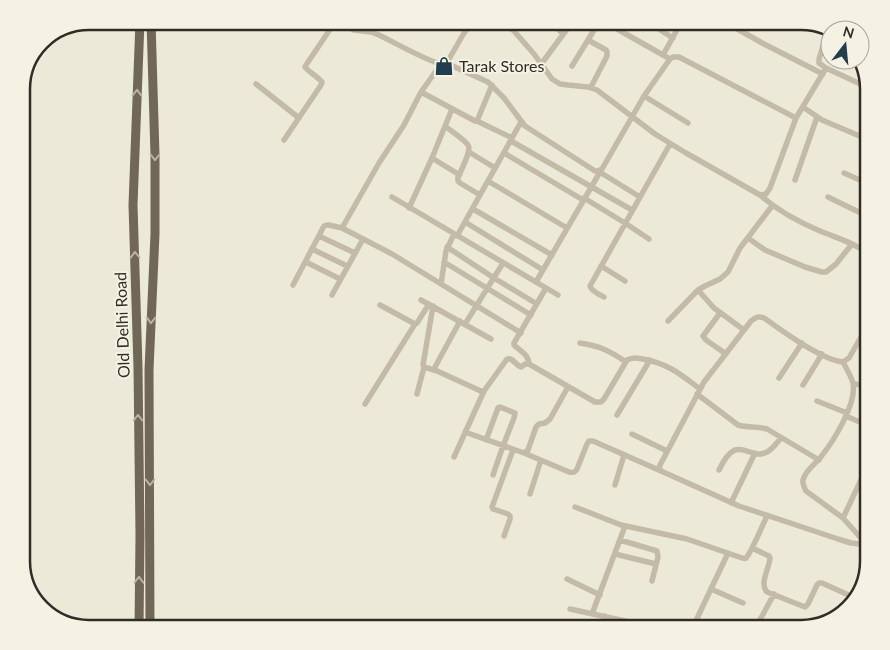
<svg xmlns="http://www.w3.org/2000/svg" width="890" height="650" viewBox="0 0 890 650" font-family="Lato,sans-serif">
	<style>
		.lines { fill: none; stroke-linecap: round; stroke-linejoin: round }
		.minor { stroke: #c3bba7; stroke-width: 5.5 }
		.primary { stroke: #716759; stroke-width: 9 }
		.oneway { stroke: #bab3a5 }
		.labels { text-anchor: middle; stroke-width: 4; stroke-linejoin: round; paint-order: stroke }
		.poi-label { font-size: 16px; fill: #312c26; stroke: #f5f2e4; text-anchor: start }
		.street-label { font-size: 16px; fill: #312c26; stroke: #f5f2e4 }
		.rim { fill: none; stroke: #312c26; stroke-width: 2.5 }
	</style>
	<rect width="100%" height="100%" fill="#ede9d9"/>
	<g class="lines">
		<path class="minor" d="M335 21 354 30 371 32 379 35C390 40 434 65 443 64 447 63 447 62 449 59L464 33 468 28 478 25 503 23 514 31 534 54 552 79 560 84 568 85 588 87 597 90 655 134 686 153 760 195 766 194 770 188 796 118 826 68
			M550 21 563 34
			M603 21 670 59
			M646 21 673 38
			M723 21 764 44 823 74
			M828 30 819 59V63L826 68 869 88
			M363 31 368 21
			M588 40 606 50 607 52V56L591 87
			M663 55 682 21
			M446 63 488 82 504 98 525 126 595 171H598L602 169 644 96 670 59 673 57H679L796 118
			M542 63 573 21
			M572 66 599 22 601 21
			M256 84 299 118
			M421 92 475 121H477L492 85
			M644 96 688 123
			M803 107 822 120 869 140
			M477 121 512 138
			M445 126C451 131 464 139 468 145 472 151 461 169 459 176
			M284 140 321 85 322 82C317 76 310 73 305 67L306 65 335 22
			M511 141 632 210
			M469 152 495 168
			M504 153 583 200
			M432 158 458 174V181L460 183 480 195
			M598 171 640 197
			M844 173 869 184
			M795 180 817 117
			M488 181 567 228
			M760 195C778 211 798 222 820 231 837 238 855 243 869 254
			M392 197 558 295
			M828 197 869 217
			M584 198 625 223 649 239
			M409 208 432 158 452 109
			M473 209 552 255
			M465 222 543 270
			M342 228 379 163 404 125 421 92 441 64
			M319 236 355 253
			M457 236 521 122
			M748 238 765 250 805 267 822 272H826L836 264 852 244
			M447 247 494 278 537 304
			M312 249 347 266
			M306 262 340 279
			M444 262 531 315
			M601 266 625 281
			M536 282 600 172
			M441 284 446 251 454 234
			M293 285 324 226 327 225H329L342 228 392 254 521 333
			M698 290 714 308 744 330
			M332 295 363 239
			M604 297C599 294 592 292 590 286L670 144
			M421 300 491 339
			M380 305 415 324 417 323 429 304
			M433 306 423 365 424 367 437 371
			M720 313 703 336 706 340 726 354
			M460 321 435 367V369L437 371 483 392
			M668 321 698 290 705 286 720 279 728 272 740 248 772 206
			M869 323 849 358 843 362C821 360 783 331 764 318 758 316 756 317 751 321L704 382 659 467 661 471 739 506 838 539 851 543 869 545
			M465 324 503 263
			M580 343C600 346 610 351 626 362
			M843 362C846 368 851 376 853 383 857 404 833 442 820 458 815 464 805 471 803 480 802 483 804 487 806 491L843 518 867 545
			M529 364C529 355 520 351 514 345V343L546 288
			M779 378 802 343
			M853 383 869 388
			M803 385 822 354
			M417 394 424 367
			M697 394 738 425C748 428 757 426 767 429L819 460
			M817 401 847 413
			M365 404 415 324
			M617 415 650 360
			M846 416 869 426
			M465 432 524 453 528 450 536 427 539 424 545 423 550 419 568 387
			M632 434 667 451
			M486 440 498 408 500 407 515 413 514 418 503 446 493 475
			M524 453 569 472C574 473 575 472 577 469L587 444 589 441H593L661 471
			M454 457 484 391 507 359C513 357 515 365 521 367L525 364H529L595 402H601L604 399 627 360C633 357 637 358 643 359 669 364 680 374 700 389
			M719 470C738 430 748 462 767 452 773 449 777 442 781 438
			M615 485 624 455
			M530 494 541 460
			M731 503 755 453
			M575 507 621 525 687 539 742 558C743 558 745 559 746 558 750 555 764 522 767 516
			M843 518 867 467 869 466
			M504 536 510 519V516L508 514 493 509 492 507 513 450
			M620 540 657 551 658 557 652 581
			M752 548 769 556 770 558C769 569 759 584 767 592L805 607 808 604 817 585 819 583H822L853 597 855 602
			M615 554 656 564
			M567 579 600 595
			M711 589 743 603
			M570 609 662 629
			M592 614 625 526
			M738 623 747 629
			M555 624 567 629
			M600 629 605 616
			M692 629 728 553
			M755 629 774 594"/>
		<path class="primary" d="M139 629 140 535 138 367 133 205 140 21
			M150 629 149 370 155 234V155L151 21"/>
	</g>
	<defs><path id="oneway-chevron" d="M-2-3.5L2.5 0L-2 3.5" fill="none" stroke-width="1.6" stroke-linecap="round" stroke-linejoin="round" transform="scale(1.25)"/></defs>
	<g class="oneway">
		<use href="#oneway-chevron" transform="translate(137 93) rotate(-89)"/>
		<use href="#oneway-chevron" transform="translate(155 157) rotate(90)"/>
		<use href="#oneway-chevron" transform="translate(135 255) rotate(-92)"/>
		<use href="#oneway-chevron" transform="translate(151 320) rotate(92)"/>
		<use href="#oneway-chevron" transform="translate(138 418) rotate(-90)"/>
		<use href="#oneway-chevron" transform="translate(150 482) rotate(90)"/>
		<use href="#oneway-chevron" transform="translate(139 580) rotate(-89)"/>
	</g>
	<defs>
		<g id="shop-bare" transform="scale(1.5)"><path d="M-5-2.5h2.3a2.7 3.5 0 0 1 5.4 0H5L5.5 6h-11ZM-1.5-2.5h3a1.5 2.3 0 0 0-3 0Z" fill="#223e4c" stroke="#f5f2e4" stroke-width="2.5" paint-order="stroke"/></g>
	</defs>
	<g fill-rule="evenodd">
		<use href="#shop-bare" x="444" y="66"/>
	</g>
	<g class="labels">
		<g class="poi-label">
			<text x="459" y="72">Tarak Stores</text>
		</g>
		<g class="street-label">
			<text transform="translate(122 325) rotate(-92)" y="6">Old Delhi Road</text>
		</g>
	</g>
	<path d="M0 0H890V650H0ZM89 30H801A59 59 0 0 1 860 89V561A59 59 0 0 1 801 620H89A59 59 0 0 1 30 561V89A59 59 0 0 1 89 30Z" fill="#f5f2e4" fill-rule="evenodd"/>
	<path class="rim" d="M89 30H801A59 59 0 0 1 860 89V561A59 59 0 0 1 801 620H89A59 59 0 0 1 30 561V89A59 59 0 0 1 89 30Z"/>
	<g transform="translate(845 45) rotate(16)"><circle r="24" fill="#f5f2e4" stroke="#a7a398"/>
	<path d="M0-4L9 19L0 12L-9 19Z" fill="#223e4c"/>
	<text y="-8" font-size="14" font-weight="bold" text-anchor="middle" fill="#312c26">N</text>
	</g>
</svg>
